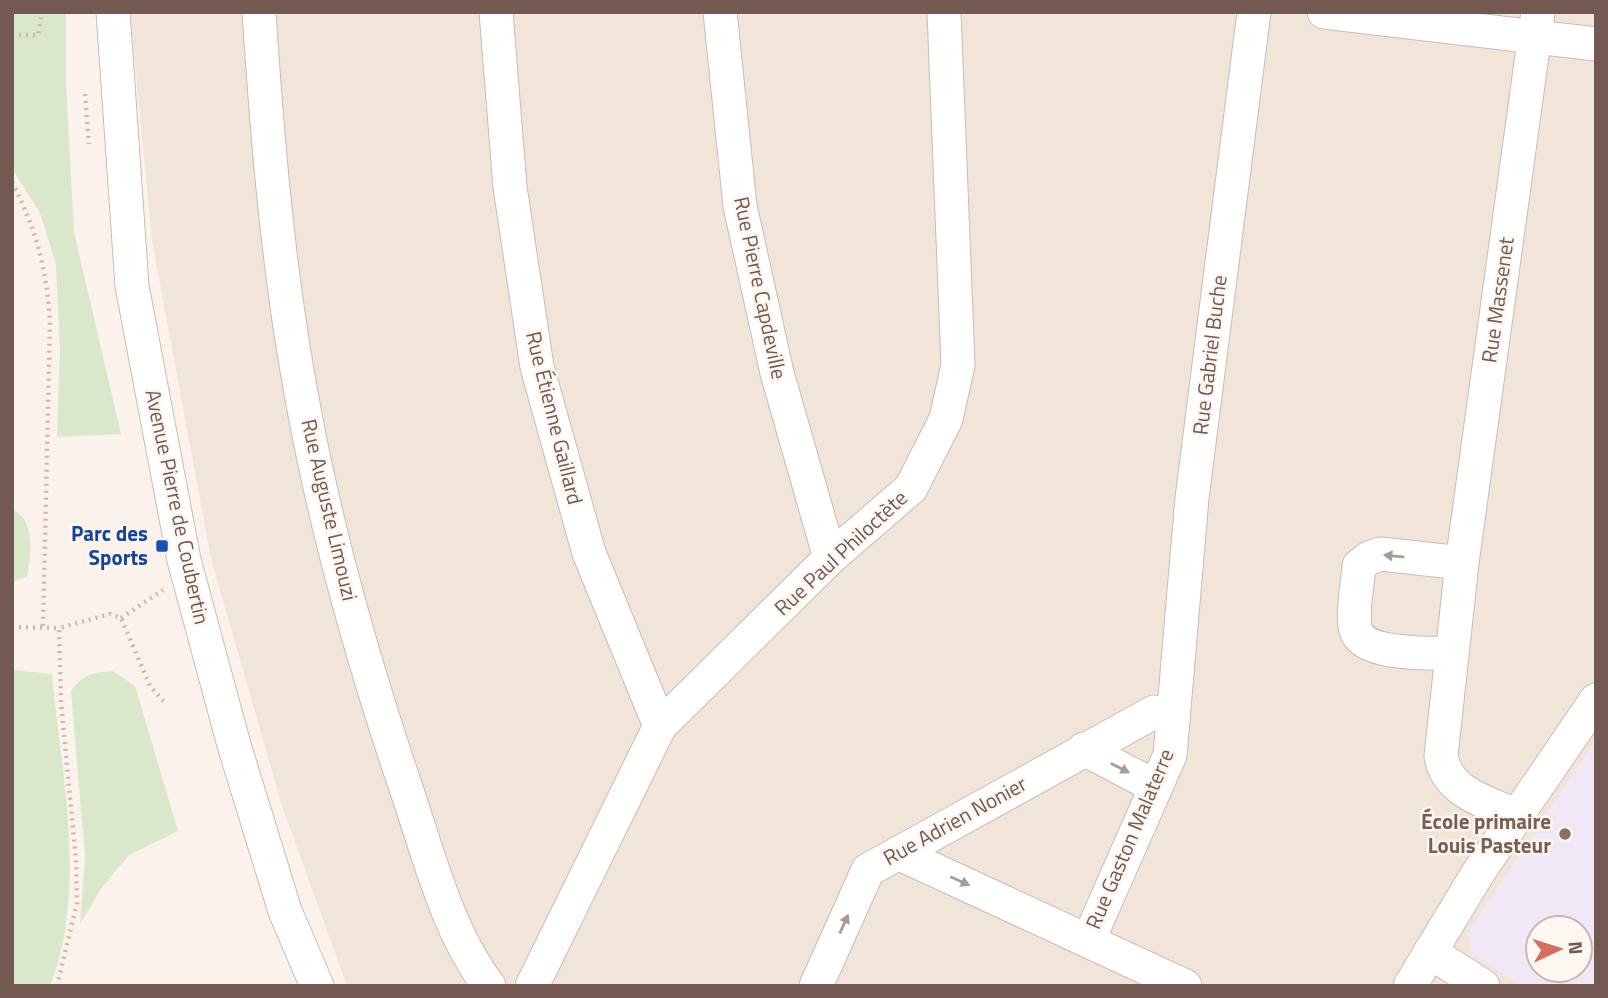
<svg xmlns="http://www.w3.org/2000/svg" width="1608" height="998" viewBox="0 0 1608 998" font-family="'Titillium Web',sans-serif">
	<style>
		.residential { fill: #f1e5da; fill-rule: evenodd }
		.education { fill: #f0e8f7; fill-rule: evenodd }
		.green { fill: #d9e7cb }
		.lines { fill: none; stroke-linecap: round; stroke-linejoin: round }
		.minor-casing { stroke: #ccbbb2; stroke-width: 35 }
		.path { stroke: #d2b5a9; stroke-width: 4.5; stroke-dasharray: 2 5; stroke-linecap: butt }
		.minor { stroke: #fff; stroke-width: 33 }
		.oneway { fill: #ab9b97 }
		.transit-dot { fill: #1a4fb4; stroke: #fdf7f2; stroke-width: 2.5 }
		.education-dot { fill: #8d6e63; stroke: #fdf7f2; stroke-width: 2.5 }
		.labels { text-anchor: middle; stroke-width: 5; stroke-linejoin: round; paint-order: stroke }
		.street-label { font-size: 21px; fill: #735951; stroke: #fdf7f2 }
		.transit-label { font-size: 21px; font-weight: bold; fill: #164399; stroke: #fdf7f2; text-anchor: end }
		.education-label { font-size: 21px; font-weight: bold; fill: #785e54; stroke: #fdf7f2; text-anchor: end }
	</style>
	<rect width="100%" height="100%" fill="#fbf3eb"/>
	<path class="residential" d="M130 12H1596V986H347L282 806 211 559 152 241ZM1538 928H1580V970H1538Z"/>
	<path class="education" d="M1596 739V986H1522L1473 955 1468 933ZM1538 928H1580V970H1538Z"/>
	<path class="green" d="M12 12H66V84L74 232 121 434 57 437 60 349 56 264 40 213 12 168Z
		M12 510C36 519 31 557 27 577L12 582Z
		M12 670 52 674C61 774 88 890 50 986H12Z
		M113 671 135 686 178 831 129 855 103 886 80 924 85 857 71 691C83 674 92 673 113 671Z"/>
	<g class="lines">
		<g class="minor-casing">
			<path id="minor" d="M113 12 132 286 184 560 234 745 285 911 317 986
				M259 12C267 134 277 256 298 376 322 517 361 656 407 791 429 856 447 930 489 986
				M496 12 510 187 537 367 589 553 660 726
				M720 12 740 206 777 373 830 558
				M1324 12 1596 44
				M1452 654C1428 652 1358 657 1355 626 1352 607 1358 584 1359 566L1369 558 1381 554 1462 563
				M1084 749 1156 787
				M1516 816C1486 801 1447 793 1441 756L1462 563 1538 12
				M898 853 1185 986
				M1089 939 1170 755 1192 498 1254 12
				M1430 952 1483 986
				M532 986 660 726 830 558 911 488 946 419 958 365 944 12
				M816 986 868 870 1154 712
				M1410 986 1478 873 1596 700"/>
		</g>
		<path class="path" d="M12 35H38L42 12
			M85 94 89 144
			M12 182C37 232 46 266 50 322L43 627
			M121 618 163 590
			M12 627 59 628
			M57 986 77 903 76 860 61 703 59 628 110 614 121 618 150 686 166 704"/>
		<use href="#minor" class="minor"/>
	</g>
	<defs><path id="oneway-solid" d="M-6-.8H1V-3.2L6.5 0L1 3.2V.8H-6Z" transform="scale(1.75)"/></defs>
	<g class="oneway">
		<use href="#oneway-solid" transform="translate(1394 556) rotate(-174)"/>
		<use href="#oneway-solid" transform="translate(1120 768) rotate(27)"/>
		<use href="#oneway-solid" transform="translate(960 881) rotate(24)"/>
		<use href="#oneway-solid" transform="translate(844 924) rotate(-66)"/>
	</g>
	<rect class="transit-dot" x="155" y="539" width="14" height="14" rx="3.5"/>
	<circle class="education-dot" cx="1565" cy="834" r="7"/>
	<g class="labels">
		<g class="street-label">
			<text transform="translate(760 288) rotate(78)" y="7">Rue Pierre Capdeville</text>
			<text transform="translate(1498 300) rotate(-82)" y="7">Rue Massenet</text>
			<text transform="translate(1210 355) rotate(-83)" y="7">Rue Gabriel Buche</text>
			<text transform="translate(554 418) rotate(76)" y="7">Rue Étienne Gaillard</text>
			<text transform="translate(177 507) rotate(78)" y="7">Avenue Pierre de Coubertin</text>
			<text transform="translate(329 510) rotate(77)" y="7">Rue Auguste Limouzi</text>
			<text transform="translate(841 553) rotate(-43)" y="7">Rue Paul Philoctète</text>
			<text transform="translate(955 821) rotate(-29)" y="7">Rue Adrien Nonier</text>
			<text transform="translate(1130 839) rotate(-67)" y="7">Rue Gaston Malaterre</text>
		</g>
		<g class="transit-label">
			<text x="148" y="541">Parc des<tspan x="148" dy="24">Sports</tspan></text>
		</g>
		<g class="education-label">
			<text x="1551" y="829">École primaire<tspan x="1551" dy="24">Louis Pasteur</tspan></text>
		</g>
	</g>
	<rect width="1608" height="998" fill="none" stroke="#735951" stroke-width="28"/>
	<g transform="translate(1559 949) rotate(86)"><circle r="33" fill="#fdf7f2" stroke="#c6b8b2" stroke-width="2"/>
	<path d="M0-5L12 26L0 18L-12 26Z" fill="#d66d5f"/>
	<text y="-10" font-size="19" font-weight="bold" text-anchor="middle" fill="#735951">N</text>
	</g>
</svg>
